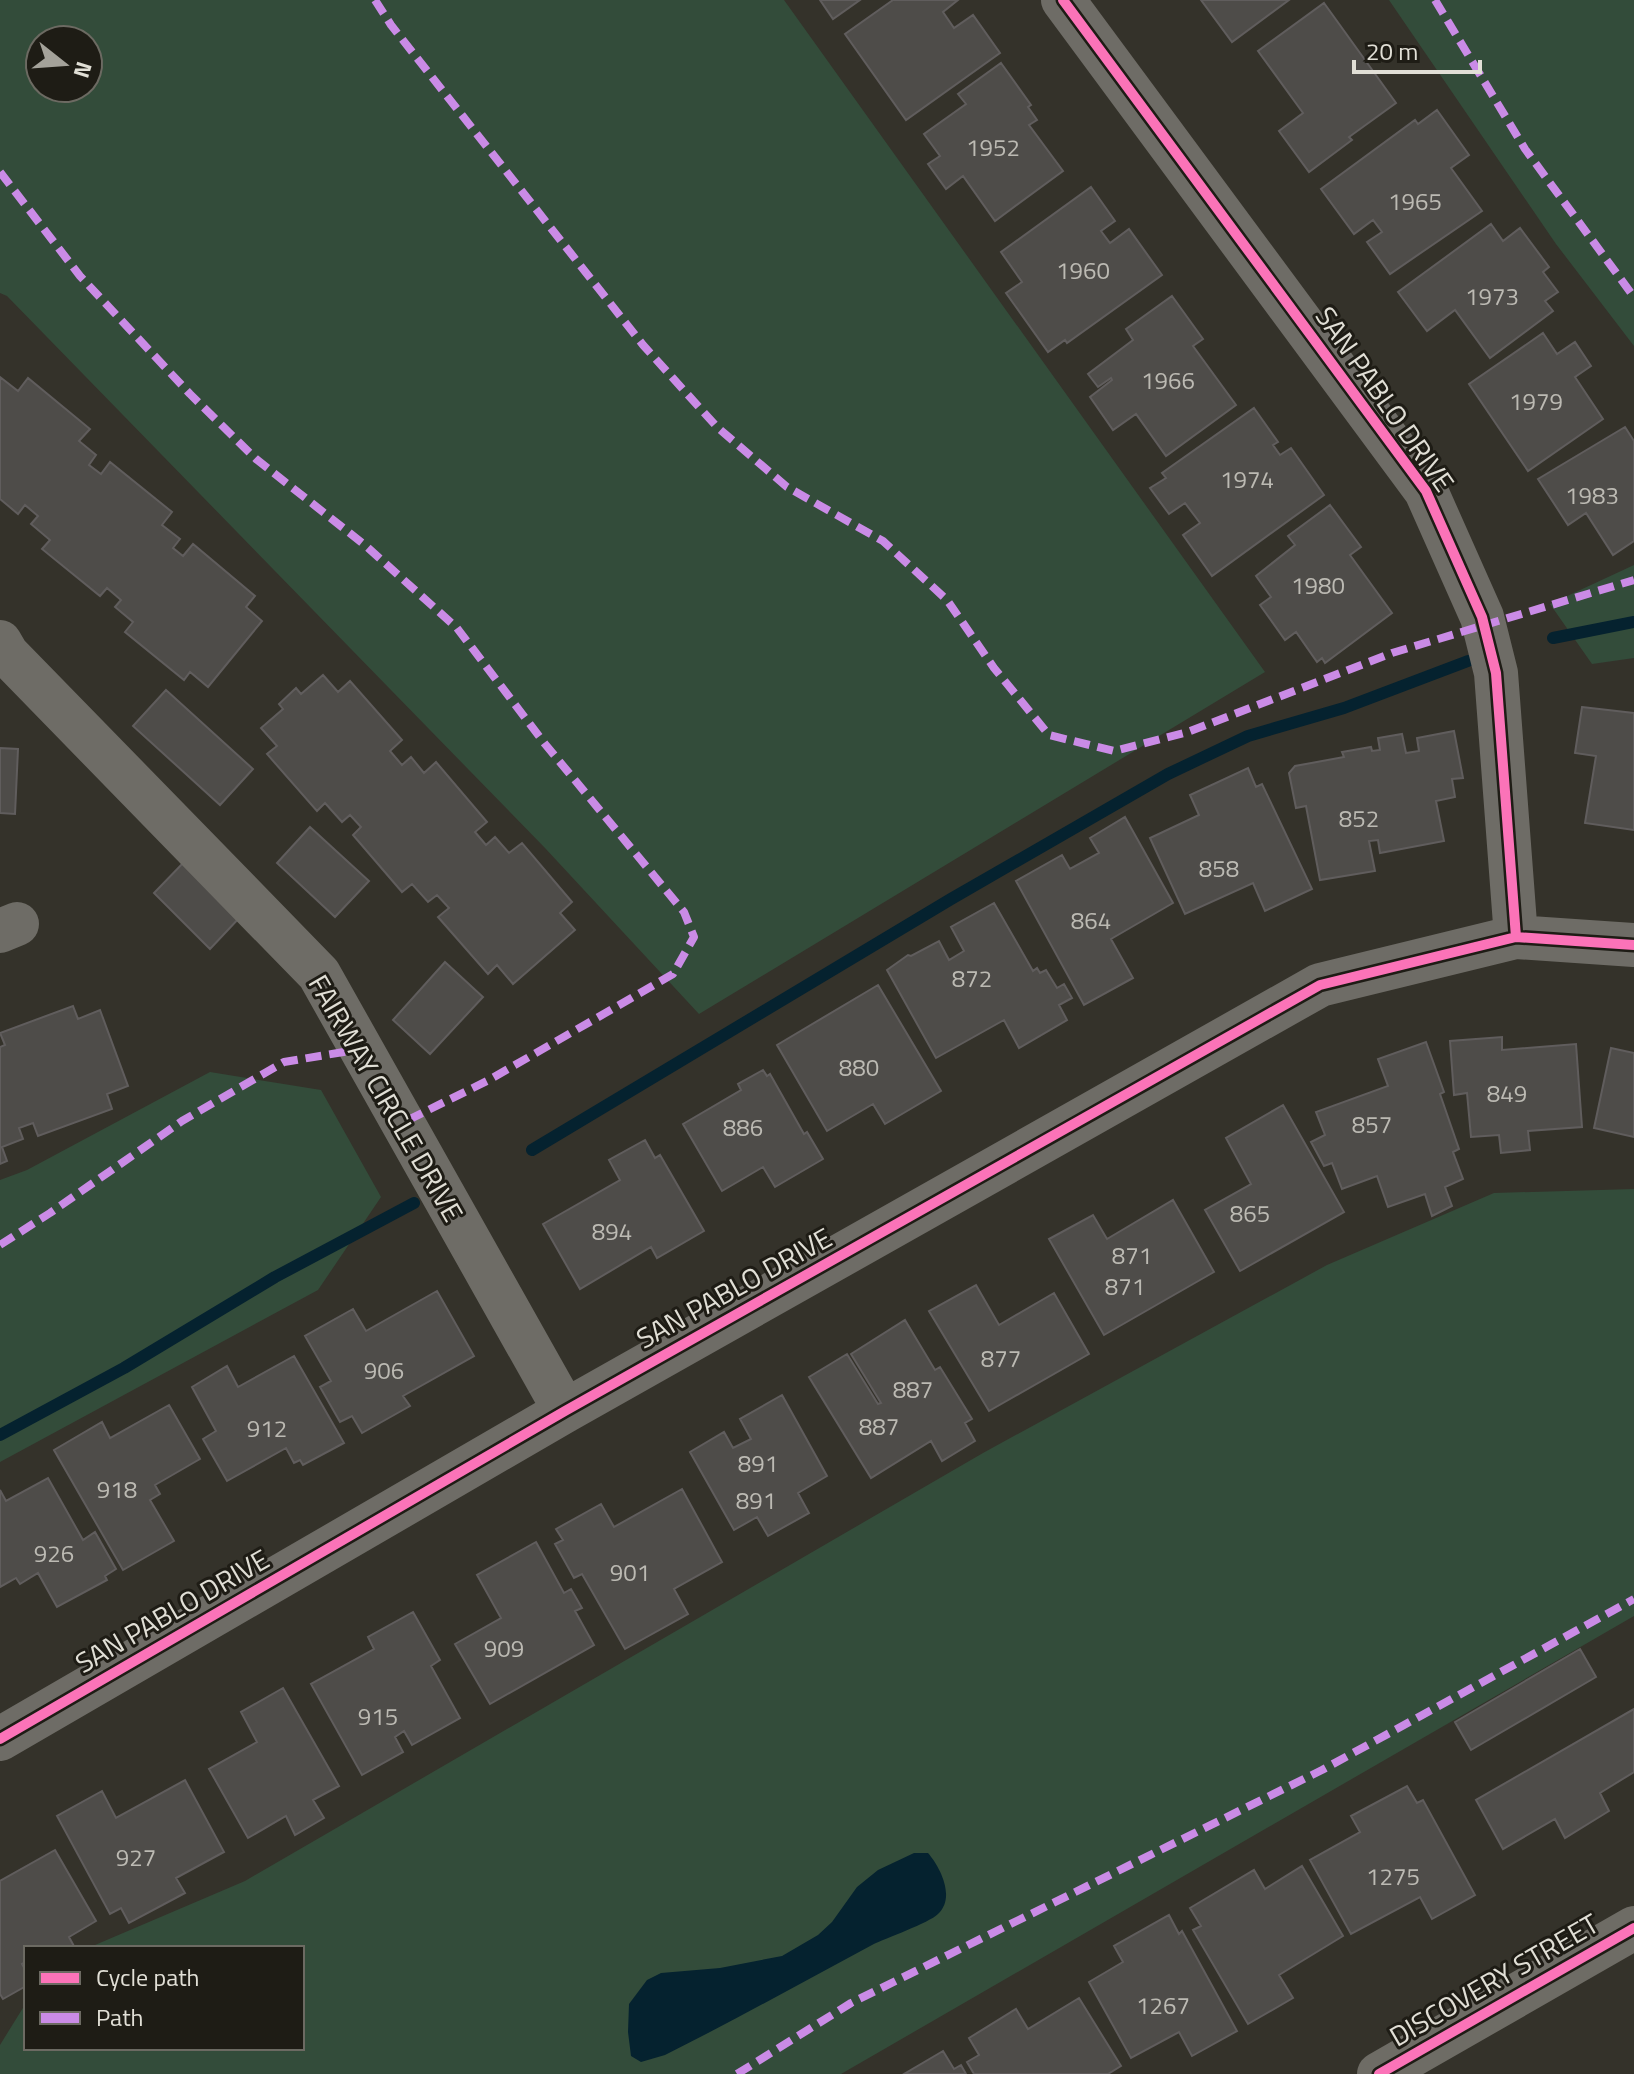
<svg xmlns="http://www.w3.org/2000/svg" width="1634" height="2074" viewBox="0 0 1634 2074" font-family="'Titillium Web',sans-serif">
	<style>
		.green { fill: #334c3a; fill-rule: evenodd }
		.water { fill: #05222f }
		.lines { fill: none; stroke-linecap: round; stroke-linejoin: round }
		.stream { stroke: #05222f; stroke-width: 12 }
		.building { fill: #4e4c49; stroke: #605d5d; stroke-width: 2 }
		.minor { stroke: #6e6c66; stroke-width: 44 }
		.major { stroke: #6e6c65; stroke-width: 44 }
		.quiet { stroke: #ca8be6; stroke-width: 8; stroke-dasharray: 16 8; stroke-linecap: butt }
		.cycleway-casing { stroke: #1e1c15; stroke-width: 15 }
		.cycleway { stroke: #fb73b8; stroke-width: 10 }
		.labels { text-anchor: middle; stroke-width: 6; stroke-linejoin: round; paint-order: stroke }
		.number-label { font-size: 24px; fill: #bcbab3 }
		.street-label { font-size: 28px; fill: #e1dfd6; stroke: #1e1c15 }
	</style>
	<rect width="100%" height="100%" fill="#34322a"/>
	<path class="green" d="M0 0H784L1265 672 699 1014 545 848 7 296 0 293ZM88 40V88H40V40Z
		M1389 0H1634V346L1556 244Z
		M1634 565V658L1592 664 1550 604Z
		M210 1072 321 1090 381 1197 318 1290 0 1462V1180L27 1170Z
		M1634 1189V1616L841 2074H0V2045L26 2003V2048H302V1948H88L245 1881 983 1453 1327 1265 1494 1193Z"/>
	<path class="water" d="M914 1853H928C940 1867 956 1897 938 1914 929 1923 886 1938 872 1945 803 1982 735 2020 665 2055L641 2062 631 2056 628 2032 629 2004 647 1980 661 1973 720 1968 782 1956 818 1935 832 1922 857 1887 878 1870Z"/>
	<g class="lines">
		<path class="stream" d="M1553 638 1634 622
			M532 1150 951 899 1168 774 1248 736 1344 708 1468 661
			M0 1435 124 1368 275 1277 414 1203"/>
	</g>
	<path class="building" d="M820 0H860L833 19Z
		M893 0H958L943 12 954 28 973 15 1000 53 906 120 845 34Z
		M1201 0H1289L1232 42Z
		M1324 3 1396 103 1349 137 1352 140 1309 172 1279 131 1303 113 1258 51Z
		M1001 63 1031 105 1028 107 1037 120 1029 125 1063 171 995 221 963 176 946 189 928 164 940 156 924 134 966 104 958 94Z
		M1437 110 1469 155 1451 168 1482 211 1390 274 1367 242 1382 232 1373 220 1354 234 1321 189 1415 120 1418 124Z
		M1091 187 1115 221 1101 231 1110 243 1129 229 1162 275 1067 343 1065 340 1048 352 1006 293 1022 282 1001 252Z
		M1491 224 1503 241 1520 228 1549 267 1543 272 1558 292 1545 301 1553 311 1490 358 1455 310 1427 331 1398 292Z
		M1172 296 1203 339 1193 346 1236 405 1166 456 1136 414 1113 430 1090 397 1112 380 1111 378 1098 387 1088 374 1133 340 1126 329Z
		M1543 333 1557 354 1575 342 1591 366 1575 377 1603 419 1528 471 1469 384Z
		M0 377 18 391 28 378 90 429 79 441 96 455 89 465 101 474 110 462 172 512 162 525 180 539 173 548 183 556 193 544 255 596 246 607 262 621 208 687 190 672 184 680 125 632 133 622 115 607 121 600 107 588 100 596 42 549 50 540 31 524 38 516 25 505 18 514 0 499Z
		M1254 408 1278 442 1273 445 1280 455 1291 448 1324 495 1212 576 1183 535 1200 523 1185 503 1169 514 1150 488 1166 478 1162 473Z
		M1625 427 1634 441V541L1613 555 1586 513 1568 525 1538 479Z
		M1330 505 1361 547 1350 555 1392 613 1325 663 1322 658 1317 662 1296 632 1285 640 1260 605 1271 597 1256 576 1295 545 1288 536Z
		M323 675 338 692 350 681 402 740 390 751 402 765 411 757 424 773 436 762 487 822 475 832 486 845 495 837 509 853 522 843 572 902 560 913 575 930 513 984 497 965 488 974 438 917 449 908 437 895 428 902 412 884 402 892 353 835 361 827 350 815 342 822 325 803 317 811 267 754 277 746 261 728 283 709 279 704 296 688 301 694Z
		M166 690 253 769 220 805 133 726Z
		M1582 707 1634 713V830L1585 823 1596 756 1575 753Z
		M1454 731 1463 778 1452 779 1455 797 1436 801 1444 841 1380 853 1378 840 1369 841 1375 871 1320 880 1306 806 1296 808 1289 773 1295 766 1344 757 1342 752 1371 747 1372 751 1380 750 1378 738 1402 734 1406 753 1419 751 1417 738Z
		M0 748 18 749 15 814 0 813Z
		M1248 768 1256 787 1262 784 1312 889 1265 911 1253 883 1185 914 1150 838 1199 815 1190 795Z
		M1125 817 1173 903 1111 939 1133 978 1084 1005 1016 881 1062 855 1070 869 1099 853 1090 838Z
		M310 827 369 881 335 917 277 863Z
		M186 860 242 915 210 949 154 893Z
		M994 903 1033 971 1037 968 1040 973 1046 970 1057 988 1064 984 1072 998 1059 1005 1067 1020 1019 1048 1004 1020 936 1058 887 970 908 955 911 956 939 941 949 960 964 951 951 927Z
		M445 962 483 997 430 1054 393 1020Z
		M878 985 941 1091 885 1124 873 1104 827 1131 777 1045Z
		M73 1006 78 1019 100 1010 128 1086 107 1094 112 1109 38 1136 33 1123 19 1128 23 1139 2 1147 7 1161 0 1164V1047L5 1045 0 1033Z
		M1502 1037V1050L1576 1044 1582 1127 1528 1131 1530 1150 1501 1153 1499 1135 1471 1137 1467 1093 1454 1095 1450 1041Z
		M1426 1042 1444 1092 1440 1094 1459 1149 1453 1152 1463 1179 1445 1187 1452 1206 1432 1216 1425 1194 1388 1207 1377 1176 1342 1189 1332 1163 1324 1166 1311 1142 1325 1135 1316 1112 1388 1086 1378 1059Z
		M1611 1048 1634 1053V1137L1594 1128Z
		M763 1070 767 1076 770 1074 804 1134 807 1132 823 1159 775 1187 763 1167 722 1191 683 1124 741 1090 738 1084Z
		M1283 1105 1344 1212 1240 1271 1205 1210 1251 1184 1226 1138Z
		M645 1140 655 1158 660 1155 704 1231 657 1258 651 1247 580 1289 543 1224 620 1180 609 1160Z
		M1173 1200 1214 1272 1104 1335 1049 1239 1093 1215 1107 1239Z
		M976 1285 999 1325 1054 1293 1089 1354 989 1411 929 1311Z
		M437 1291 474 1356 403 1396 410 1406 362 1433 352 1416 340 1422 320 1387 331 1381 305 1336 353 1309 366 1331Z
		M905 1320 935 1370 940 1367 972 1419 965 1423 975 1441 942 1461 931 1441 871 1478 809 1377 847 1354 878 1404 881 1403 851 1354Z
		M294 1356 344 1443 303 1465 300 1460 294 1463 286 1448 227 1481 203 1439 216 1431 192 1387 227 1366 238 1387Z
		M782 1395 827 1476 798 1493 809 1513 768 1536 757 1517 734 1530 690 1452 724 1432 733 1448 751 1439 740 1419Z
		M169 1405 200 1459 155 1485 160 1494 150 1500 174 1541 123 1570 54 1450 102 1422 110 1438Z
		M48 1478 83 1540 95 1532 116 1569 105 1576 107 1580 57 1607 38 1573 20 1584 16 1578 0 1587V1490L6 1501Z
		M682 1489 722 1562 674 1589 688 1614 625 1649 582 1574 574 1578 555 1544 563 1540 556 1529 601 1504 614 1527Z
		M536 1542 564 1593 571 1589 582 1608 575 1611 594 1645 490 1704 455 1644 501 1618 477 1575Z
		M413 1612 440 1660 431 1666 460 1718 412 1745 404 1731 395 1737 403 1752 362 1775 311 1684 374 1649 368 1637Z
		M1580 1649 1596 1677 1471 1750 1455 1722Z
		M283 1688 339 1786 313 1800 324 1818 295 1835 286 1816 248 1838 209 1769 257 1742 241 1712Z
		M1634 1709V1772L1600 1793 1609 1811 1565 1838 1555 1819 1503 1849 1476 1800Z
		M185 1780 224 1852 176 1878 185 1893 129 1923 121 1908 110 1914 57 1816 102 1791 116 1818Z
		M1407 1786 1417 1803 1423 1800 1475 1895 1432 1919 1420 1897 1351 1934 1310 1860 1360 1832 1351 1816Z
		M55 1850 96 1921 69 1937 75 1948H26V1962L22 1964 26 1971V1986L3 1999 0 1994V1881Z
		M1302 1866 1343 1936 1279 1975 1293 1998 1248 2024 1193 1930 1201 1926 1190 1908 1254 1870 1265 1889Z
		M1169 1915 1179 1934 1182 1931 1237 2031 1192 2056 1179 2032 1131 2058 1089 1982 1123 1962 1114 1946Z
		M1079 1998 1121 2066 1108 2074H974L967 2062 979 2055 969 2038 1016 2009 1028 2029Z
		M943 2051 954 2069 961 2065 966 2074H904Z"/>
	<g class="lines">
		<path class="minor" d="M1063 0 1426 491 1482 617 1496 673 1516 937
			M0 642 7 654 319 974 565 1411
			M0 931 17 924
			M0 1739 565 1411 1320 985 1516 937 1634 945"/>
		<path class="major" d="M1379 2074 1634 1928"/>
		<path class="quiet" d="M375 0 391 25 643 345 717 427 787 487 883 541 947 600 994 668 1049 735 1114 751 1188 732 1392 653 1634 580
			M1435 0 1525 149 1634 297
			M0 172 80 276 190 394 256 459 366 546 457 628 545 744 684 912 694 937 673 974 489 1080 402 1123
			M0 1245 50 1213 182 1121 284 1062 361 1049
			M737 2074 851 2003 1322 1770 1634 1599"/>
		<g class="cycleway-casing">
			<path id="cycleway" d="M1063 0 1426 491 1482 617 1496 673 1516 937
				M0 1739 565 1411 1320 985 1516 937 1634 945
				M1379 2074 1634 1928"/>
		</g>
		<use href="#cycleway" class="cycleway"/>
	</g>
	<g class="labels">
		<g class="number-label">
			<text x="993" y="156">1952</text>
			<text x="1415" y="210">1965</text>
			<text x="1083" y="279">1960</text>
			<text x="1492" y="305">1973</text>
			<text x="1168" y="389">1966</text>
			<text x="1536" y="410">1979</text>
			<text x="1247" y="488">1974</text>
			<text x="1592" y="504">1983</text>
			<text x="1318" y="594">1980</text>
			<text x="1359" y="827">852</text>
			<text x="1219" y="877">858</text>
			<text x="1091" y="929">864</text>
			<text x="972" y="987">872</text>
			<text x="859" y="1076">880</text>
			<text x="1507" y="1102">849</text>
			<text x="1372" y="1133">857</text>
			<text x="743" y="1136">886</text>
			<text x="1250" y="1222">865</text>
			<text x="612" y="1240">894</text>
			<text x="1132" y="1264">871</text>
			<text x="1125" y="1295">871</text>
			<text x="1001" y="1367">877</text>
			<text x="384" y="1379">906</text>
			<text x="913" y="1398">887</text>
			<text x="879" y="1435">887</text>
			<text x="267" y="1437">912</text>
			<text x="758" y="1472">891</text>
			<text x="117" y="1498">918</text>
			<text x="756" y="1509">891</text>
			<text x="54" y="1562">926</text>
			<text x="630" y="1581">901</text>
			<text x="504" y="1657">909</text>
			<text x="378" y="1725">915</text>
			<text x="136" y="1866">927</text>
			<text x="1393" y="1885">1275</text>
			<text x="1163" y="2014">1267</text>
		</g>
		<g class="street-label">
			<text transform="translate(1385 399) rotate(55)" y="10">SAN PABLO DRIVE</text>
			<text transform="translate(386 1098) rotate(60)" y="10">FAIRWAY CIRCLE DRIVE</text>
			<text transform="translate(734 1288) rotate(-29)" y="10">SAN PABLO DRIVE</text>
			<text transform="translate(172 1611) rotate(-30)" y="10">SAN PABLO DRIVE</text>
			<text transform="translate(1494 1980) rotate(-30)" y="10">DISCOVERY STREET</text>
		</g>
	</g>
	<rect x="24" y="1946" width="280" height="104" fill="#1e1c15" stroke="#6c6a62" stroke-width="2"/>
	<rect x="40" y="1972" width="40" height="12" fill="#fb73b8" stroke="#6c6a62" stroke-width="2"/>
	<text x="96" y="1986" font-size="24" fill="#e1dfd6">Cycle path</text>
	<rect x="40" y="2012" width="40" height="12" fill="#ca8be6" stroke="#6c6a62" stroke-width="2"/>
	<text x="96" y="2026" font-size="24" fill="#e1dfd6">Path</text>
	<g transform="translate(64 64) rotate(107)"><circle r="38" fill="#1e1c15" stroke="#6c6a62" stroke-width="2"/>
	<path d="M0-6L14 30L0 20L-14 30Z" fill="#a4a29a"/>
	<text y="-12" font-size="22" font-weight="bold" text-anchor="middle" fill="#e1dfd6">N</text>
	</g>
	<path d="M1354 60v12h126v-12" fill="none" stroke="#e1dfd6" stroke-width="4"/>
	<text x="1366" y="60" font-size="24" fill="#e1dfd6" stroke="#1e1c15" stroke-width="6" paint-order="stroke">20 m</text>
</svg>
